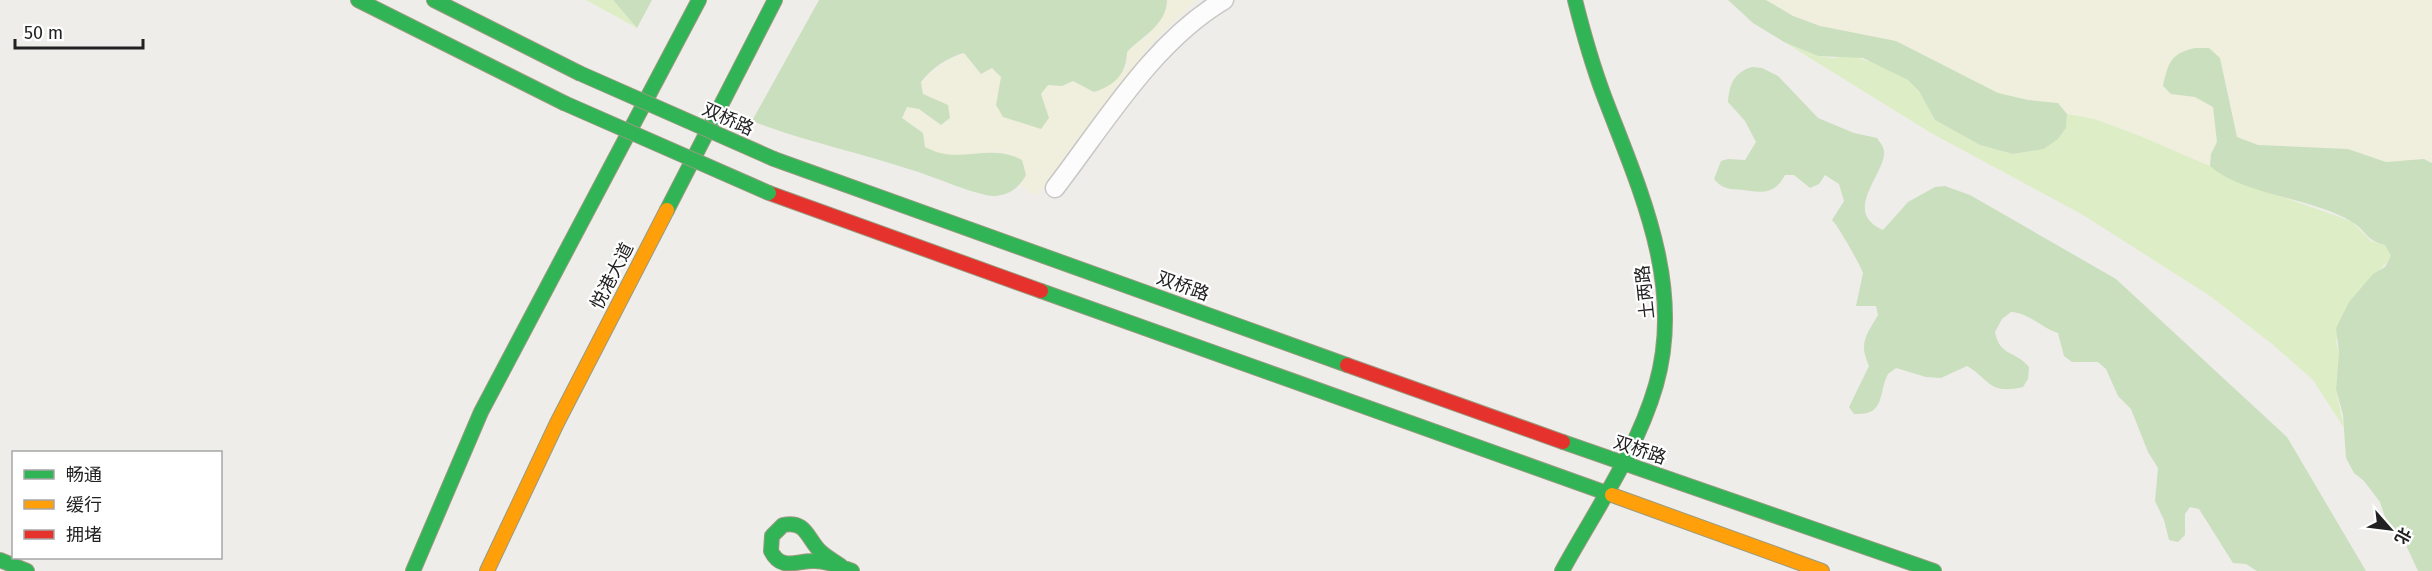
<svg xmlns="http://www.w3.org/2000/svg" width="2432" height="571" viewBox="0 0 2432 571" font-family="'Fira Sans','Noto Sans SC',sans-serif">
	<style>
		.farmland { fill: #f0efdd }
		.grass { fill: #ddeec7 }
		.forest { fill: #cadfbd }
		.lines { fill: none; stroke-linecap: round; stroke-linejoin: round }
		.street-casing { stroke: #c8c7c6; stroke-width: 21 }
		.fast-casing { stroke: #999a80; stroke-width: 16 }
		.slow-casing { stroke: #999a80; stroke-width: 16 }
		.jam-casing { stroke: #999a80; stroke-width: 16 }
		.street { stroke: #fdfcfc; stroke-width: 18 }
		.fast { stroke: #30b455; stroke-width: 14 }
		.slow { stroke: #ff9f0a; stroke-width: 14 }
		.jam { stroke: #e5322d; stroke-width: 14 }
		.fast-bridge-casing { stroke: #999a80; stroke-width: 16; stroke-linecap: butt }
		.fast-bridge { stroke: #30b455; stroke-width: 14 }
		.labels { text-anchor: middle; stroke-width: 4.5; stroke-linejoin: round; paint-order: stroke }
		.street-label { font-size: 18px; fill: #212121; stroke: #fff }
	</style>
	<rect width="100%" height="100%" fill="#efedea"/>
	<path class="farmland" d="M1167 0H1197L1153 42 1037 196 1020 186 1026 175 1022 160 998 151 961 156 936 153 925 147 902 118 906 107 919 109 929 118 921 82 941 64 964 53 981 74 992 68 1001 78 998 90 1016 122 1029 124 1049 118 1041 94 1048 84 1062 86 1073 81 1094 92 1127 67V52L1136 43 1147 38 1167 5Z
		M1766 0H2432V163L2424 159 2386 162 2348 149 2258 145 2237 137 2227 84 2171 94 2195 97 2213 107 2217 143 2211 154 2210 166 2140 136 2095 119 2067 114 2058 103 2028 100 1998 93 1896 41 1820 26 1793 16Z"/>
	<path class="grass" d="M586 0H613L637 28Z
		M1784 42 1818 56 1834 58 1849 55 1877 64 1908 80 1919 91 1935 120 1980 145 2013 154 2044 149 2058 139 2066 128 2067 114 2095 119 2140 136 2210 166 2230 179 2340 217 2352 222 2371 241 2385 245 2392 257 2358 293 2336 341 2339 352 2336 389 2344 428 2313 380 2272 344 2210 296 2083 215 1931 133Z"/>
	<path class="forest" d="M613 0H652L637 28Z
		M819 0H1167C1167 25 1141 37 1127 52 1126 75 1115 85 1094 92L1073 81 1062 86 1048 85 1041 94 1049 118 1041 129 1003 117 996 105 1001 77 992 68 981 74 964 53C946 58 932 68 921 82L923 94 948 105 950 118 941 125 919 109 907 107 902 118 923 133 925 147C960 166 987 142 1022 160L1026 175C1019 188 1009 195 994 196 978 196 932 176 915 171 861 153 806 142 752 121Z
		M1728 0H1766L1793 16 1820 26 1896 41 1998 93 2028 100 2058 103 2067 114 2066 128 2058 139 2044 149 2013 154 1980 145 1935 120 1919 91 1908 80 1863 58 1818 56 1784 42 1753 23Z
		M2195 48H2209L2220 58 2237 137 2258 145 2348 149 2386 162 2424 159 2432 163V571H2418L2405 543 2388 526 2380 502 2364 481 2354 473 2346 458 2343 415 2336 389 2339 352 2336 328 2349 302 2373 274 2385 267 2391 256 2385 245C2365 240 2367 231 2352 222 2314 198 2242 195 2210 166L2211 154 2217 142 2213 107 2195 97 2171 94 2163 86C2168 63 2171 53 2195 48Z
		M1752 67 1762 68 1778 76 1818 118 1854 133 1877 138C1881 144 1885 148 1884 155 1881 178 1843 213 1883 230L1908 202 1935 187 1945 186 1970 195 2116 279 2287 437 2366 571H2257L2246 564 2233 563 2199 509 2190 507 2185 514V535L2178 542 2169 540 2164 520 2155 501 2158 468 2148 452 2131 409 2118 396 2106 369 2098 362H2072L2064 356 2058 333C2041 328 2030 313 2011 312L2002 319 1995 332C2000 357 2015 350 2029 367L2028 379 2023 387C1988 395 1991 380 1967 366L1941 378 1926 377 1896 368 1888 374C1878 393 1886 416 1854 414L1849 407 1869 366C1858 343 1867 334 1878 315L1876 306H1856L1863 273C1859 263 1839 227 1832 220L1844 201 1839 184 1825 175 1819 184 1810 188 1794 175H1785C1775 194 1763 193 1744 190 1731 189 1723 190 1714 179L1721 161 1728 159 1745 160 1756 142 1745 121 1728 102C1729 85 1734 72 1752 67Z"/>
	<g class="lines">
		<g class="street-casing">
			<path id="street" d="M1055 188C1105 123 1153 42 1224 0"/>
		</g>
		<g class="fast-casing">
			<path id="fast" d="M358 0 564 103
				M434 0 579 73
				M774 159 1347 365
				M667 210 775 0
				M1041 291 1612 495
				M1563 442 1934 571
				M0 560 27 571
				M841 566C834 561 826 557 820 551 807 538 806 520 783 525L772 536 771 551C781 571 795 561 814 561 827 561 840 566 852 571
				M413 571 481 412 699 0
				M1562 571C1595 511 1637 451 1656 385 1685 284 1639 188 1604 96 1592 64 1583 32 1575 0"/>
		</g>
		<g class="slow-casing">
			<path id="slow" d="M1612 495 1822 571
				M487 571 557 423 667 210"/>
		</g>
		<g class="jam-casing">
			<path id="jam" d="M769 193 1041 291
				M1347 365 1563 442"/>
		</g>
		<use href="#street" class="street"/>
		<use href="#fast" class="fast"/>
		<use href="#slow" class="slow"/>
		<use href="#jam" class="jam"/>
		<g class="fast-bridge-casing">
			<path id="fast-bridge" d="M579 73 774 159
				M564 103 769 193"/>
		</g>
		<use href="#fast-bridge" class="fast-bridge"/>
	</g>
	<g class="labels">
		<g class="street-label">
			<text transform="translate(728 119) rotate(24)" y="6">双桥路</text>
			<text transform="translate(612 276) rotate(-63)" y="6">悦港大道</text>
			<text transform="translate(1183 286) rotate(20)" y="6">双桥路</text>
			<text transform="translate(1645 292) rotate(-96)" y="6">土两路</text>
			<text transform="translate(1640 450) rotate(19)" y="6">双桥路</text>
		</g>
	</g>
	<rect x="12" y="451" width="210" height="108" fill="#ffffff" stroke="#a6a6a6" stroke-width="1.5"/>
	<rect x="24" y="470" width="30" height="9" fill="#30b455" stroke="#a6a6a6" stroke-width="1.5"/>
	<text x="66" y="481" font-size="18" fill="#212121">畅通</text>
	<rect x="24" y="500" width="30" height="9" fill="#ff9f0a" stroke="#a6a6a6" stroke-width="1.5"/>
	<text x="66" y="511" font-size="18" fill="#212121">缓行</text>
	<rect x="24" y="530" width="30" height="9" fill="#e5322d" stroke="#a6a6a6" stroke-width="1.5"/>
	<text x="66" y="541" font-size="18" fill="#212121">拥堵</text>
	<g transform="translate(2390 529) rotate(118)" stroke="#ffffff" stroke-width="4.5" paint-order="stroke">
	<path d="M0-4.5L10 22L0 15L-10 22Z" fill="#212121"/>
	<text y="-9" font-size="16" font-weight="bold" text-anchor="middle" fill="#212121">北</text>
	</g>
	<path d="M15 39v9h128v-9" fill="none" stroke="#212121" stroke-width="3"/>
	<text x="24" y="39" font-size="18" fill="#212121" stroke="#ffffff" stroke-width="4.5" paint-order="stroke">50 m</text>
</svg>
